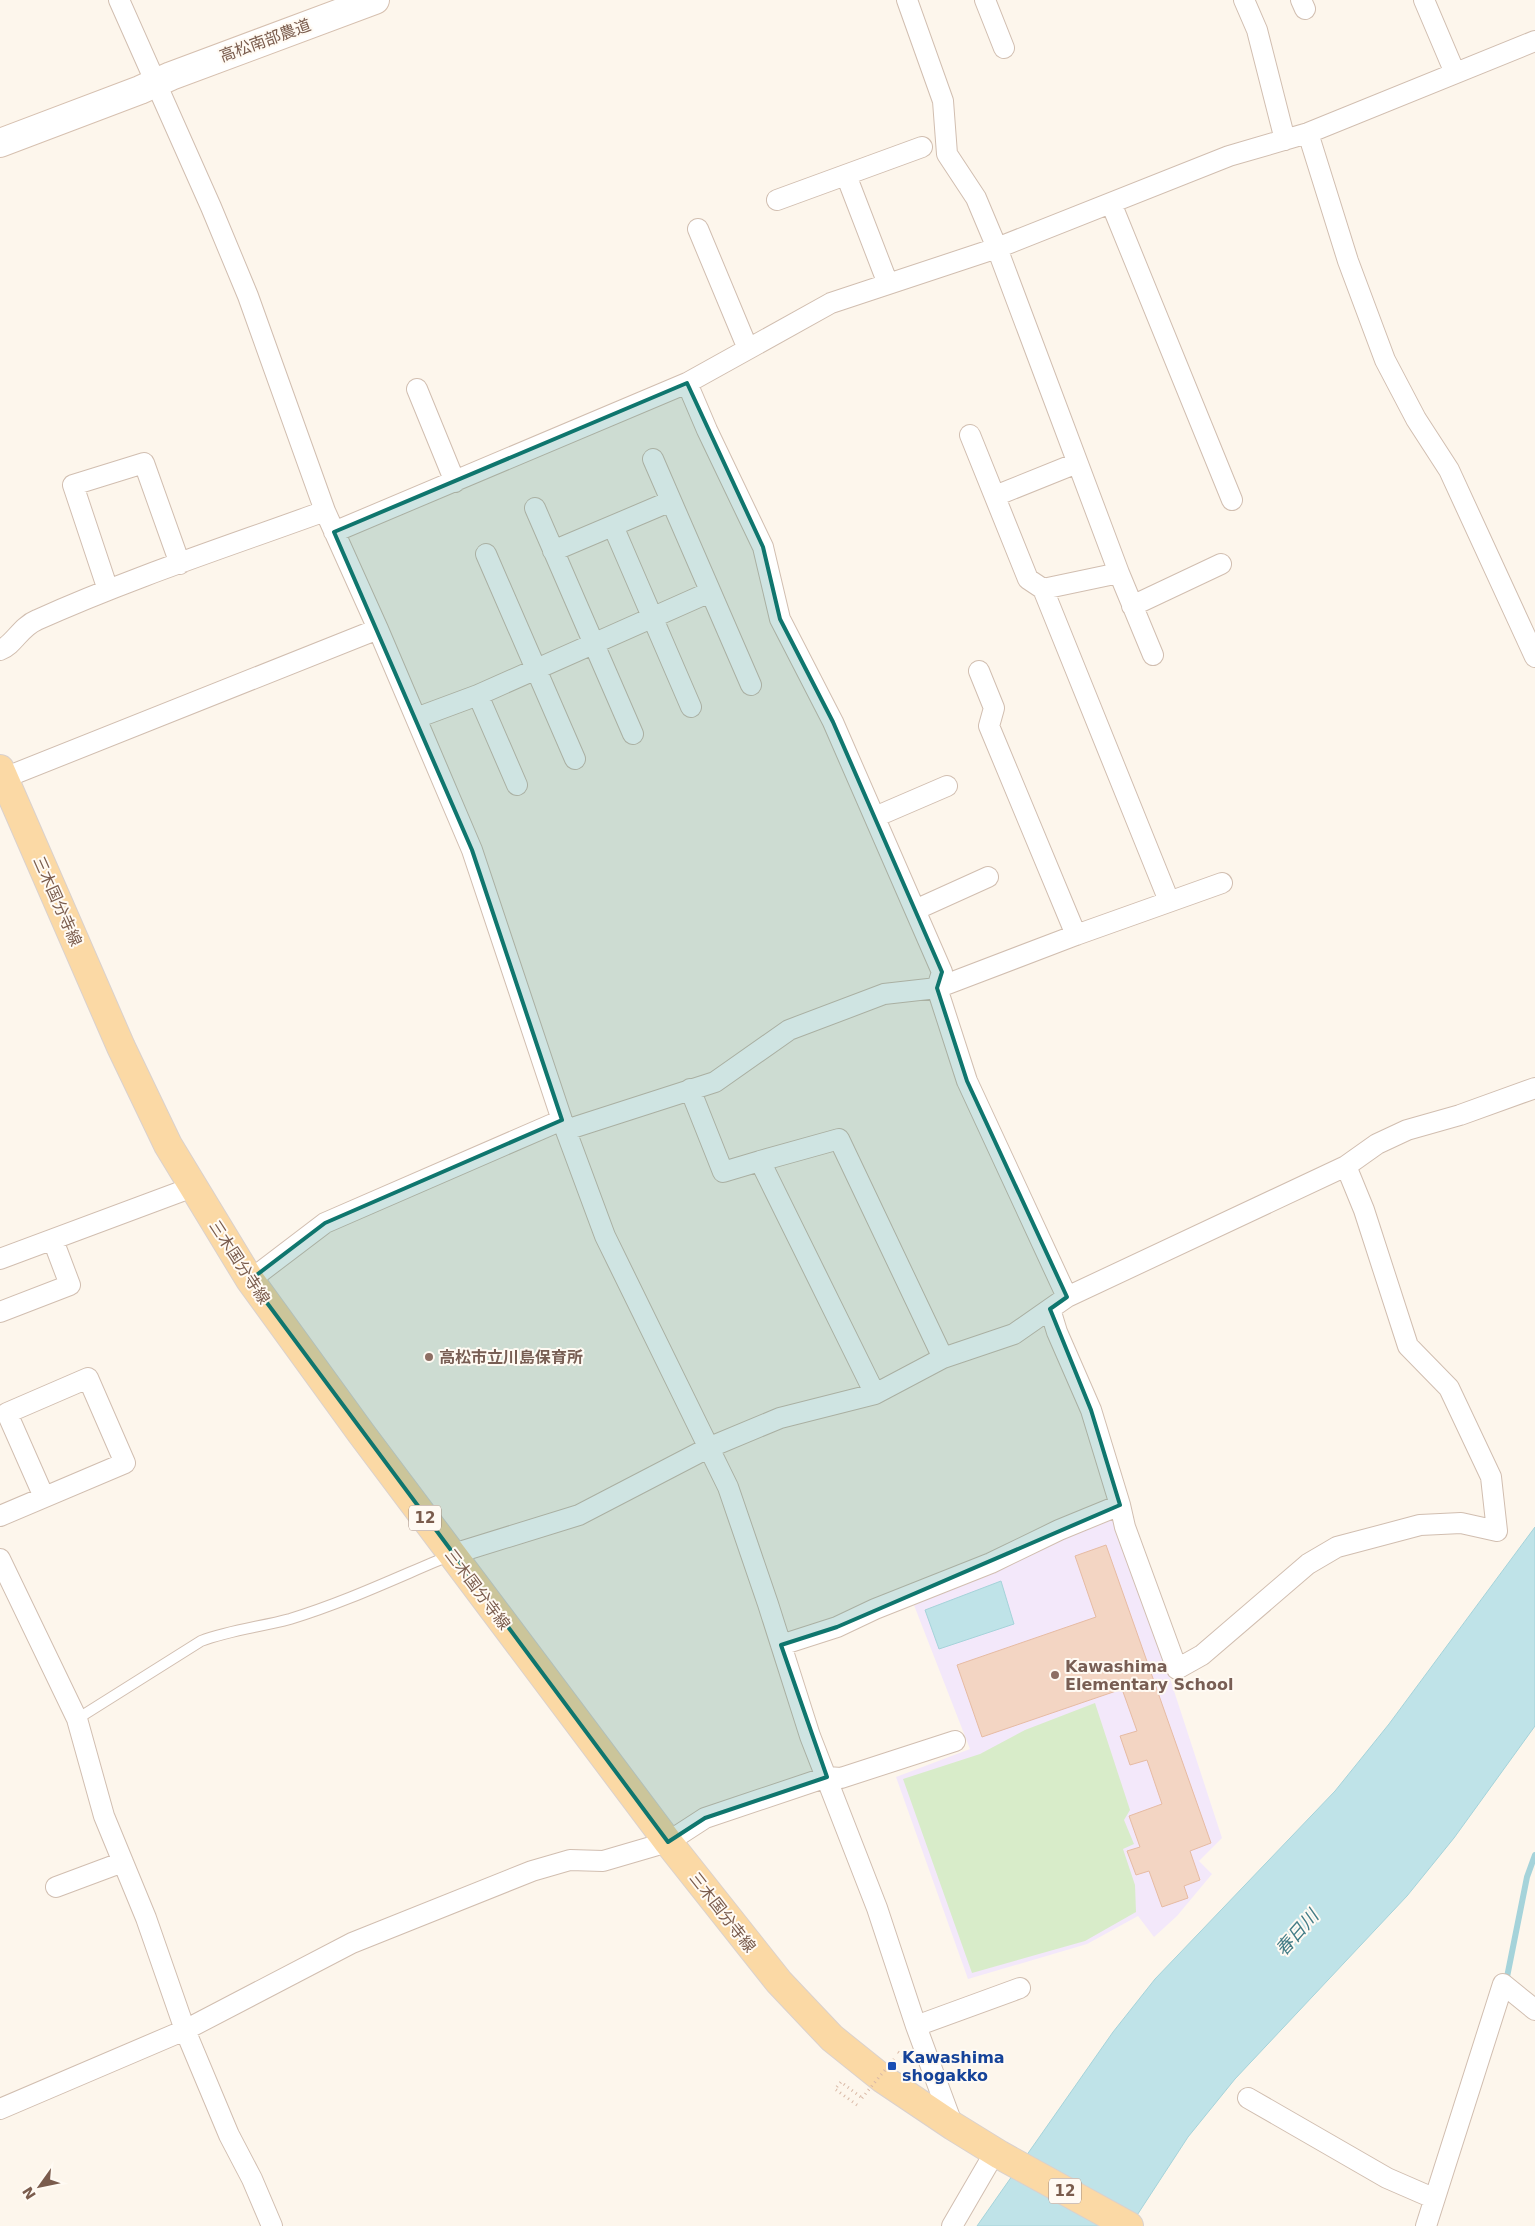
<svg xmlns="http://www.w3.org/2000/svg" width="1535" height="2226" viewBox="0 0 1535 2226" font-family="'DejaVu Sans','Noto Sans JP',sans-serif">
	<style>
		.education { fill: #f3e8fa }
		.green { fill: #d8ecc9 }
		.water { fill: #bfe3e8; stroke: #a5d3da }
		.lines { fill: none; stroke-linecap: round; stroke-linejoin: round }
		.stream { stroke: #a5d3da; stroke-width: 6 }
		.building { fill: #f3d5c3; stroke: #e6bba3 }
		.lane-casing { stroke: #d1beb0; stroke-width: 12 }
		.street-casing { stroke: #d1beb0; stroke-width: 22 }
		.secondary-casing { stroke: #d6c0b0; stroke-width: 30 }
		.primary-casing { stroke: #dad1cd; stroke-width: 30 }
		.path { stroke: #d9b8a5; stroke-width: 3; stroke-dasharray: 1 4; stroke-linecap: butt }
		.lane { stroke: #fff; stroke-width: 10 }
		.street { stroke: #fff; stroke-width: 20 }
		.secondary { stroke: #fff; stroke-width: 28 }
		.primary { stroke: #fbd9a5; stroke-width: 28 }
		.path-bridge { stroke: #d9b8a5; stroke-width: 3; stroke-dasharray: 1 4; stroke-linecap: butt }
		.marked { fill: #0f766e; fill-opacity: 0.2; stroke: #0f766e; stroke-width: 4; stroke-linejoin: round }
		.education-dot { fill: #8d6e63; stroke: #fffaf3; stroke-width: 2 }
		.transit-dot { fill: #1a4fb4; stroke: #fffaf3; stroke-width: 2 }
		.labels { text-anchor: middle; stroke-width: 4; stroke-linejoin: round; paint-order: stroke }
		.shield { fill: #fffaf3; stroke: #a28b7f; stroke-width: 1 }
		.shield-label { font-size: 15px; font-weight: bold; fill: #7a5c4d }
		.street-label { font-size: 16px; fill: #7a5c4d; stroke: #fffaf3 }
		.education-label { font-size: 16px; font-weight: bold; fill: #785e54; stroke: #fffaf3; text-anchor: start }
		.transit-label { font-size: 16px; font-weight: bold; fill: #164399; stroke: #fffaf3; text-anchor: start }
		.water-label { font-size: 18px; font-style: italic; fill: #437c86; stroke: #fffaf3 }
	</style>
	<rect width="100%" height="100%" fill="#fdf6ec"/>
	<path class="education" d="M1115 1510 1222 1838 1199 1861 1212 1874 1177 1916 1154 1937 1138 1916 1087 1944 968 1979 896 1777 970 1749 912 1600Z"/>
	<path class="green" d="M1095 1703 1130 1810 1124 1820 1134 1844 1123 1849 1135 1885 1136 1912 1085 1941 972 1973 903 1779 980 1754 1025 1730Z"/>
	<path class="water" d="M1535 1527V1726L1454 1838 1407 1896 1235 2079 1188 2137 1130 2226H977L1113 2032 1155 1979 1335 1791 1389 1724Z
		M1001 1581 1014 1624 939 1649 925 1610Z"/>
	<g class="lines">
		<path class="stream" d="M1507 1977 1527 1877 1535 1855"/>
	</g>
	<path class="building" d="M1106 1545 1211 1843 1190 1851 1200 1880 1184 1886 1188 1898 1162 1907 1149 1871 1136 1875 1127 1851 1140 1847 1129 1816 1162 1804 1147 1760 1130 1765 1120 1736 1137 1731 1122 1689 982 1737 957 1665 1096 1617 1075 1556Z"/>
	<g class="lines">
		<g class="lane-casing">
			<path id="lane" d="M77 1719 201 1641C230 1630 260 1627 290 1619 346 1602 398 1577 451 1555"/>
		</g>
		<g class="street-casing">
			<path id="street" d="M119 0 211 207 248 296 325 511 378 629 472 850 562 1120 605 1236 728 1487 768 1604 810 1736 877 1908 916 2026 953 2126
				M907 0 943 101 947 154 976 198 997 248 1119 573 1043 589 1169 901
				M985 0 1004 48
				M1244 0 1257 30 1285 140
				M1301 0 1305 9
				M1424 0 1455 73
				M1308 133 1348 261 1385 360 1416 419 1449 470 1535 657
				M846 175 888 284
				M777 200 922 147
				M1111 203 1232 500
				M698 229 748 349
				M687 383 707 430 763 547 780 619 833 722 942 972 937 988 967 1081 1067 1297
				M417 389 455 482
				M970 435 1028 579 1043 589
				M653 459 751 685
				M995 496 1077 463
				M535 508 633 734
				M613 526 691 707
				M334 532 687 383 831 303 997 248 1229 156 1308 133 1535 41
				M553 551 671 501
				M486 554 575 759
				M1119 573 1153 655
				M108 590 73 485 144 463 180 564
				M1132 606 1221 564
				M0 650C14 645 20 627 37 620 130 578 229 546 325 511
				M979 671 994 708 989 726 1076 935
				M478 695 517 785
				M416 718 478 695 710 592
				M4 778 378 629
				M875 817 947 786
				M915 910 988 877
				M690 1089 723 1172 760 1161 875 1394
				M566 1130 715 1082 789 1030 884 994 937 988 1076 935 1222 883
				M760 1161 839 1139 943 1358
				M0 1259 193 1187
				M250 1280 325 1223 562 1120
				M1050 1309 1057 1332 1091 1410 1120 1505 1125 1527 1177 1669 1202 1655 1308 1564 1337 1547 1420 1525 1461 1523 1497 1531 1491 1477 1449 1388 1408 1346 1364 1210 1346 1166
				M0 1312 70 1285 53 1240
				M0 1516 125 1463 88 1378 7 1413 44 1497
				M453 1554 579 1515 708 1448 780 1418 875 1394 943 1358 1014 1334 1067 1297 1346 1166 1377 1144 1407 1130 1460 1115 1535 1088
				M0 1559 77 1719 104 1816 146 1918 185 2030 229 2135 252 2179 272 2226
				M781 1645 837 1627 875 1609 991 1563 1059 1530 1120 1505
				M56 1887 123 1862
				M916 2026 1020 1988
				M1248 2098 1387 2178 1433 2198
				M0 2109 185 2030 352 1943 532 1871 570 1860 603 1861 668 1842 705 1818 827 1777 841 1778 955 1741
				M952 2226 995 2152
				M1426 2226 1503 1984 1535 2010"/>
		</g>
		<g class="secondary-casing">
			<path id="secondary" d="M0 143 140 90 171 76 375 0"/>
		</g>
		<g class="primary-casing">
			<path id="primary" d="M0 769 121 1047 168 1145 250 1280 361 1433 668 1842 779 1982 832 2038 883 2079 953 2126 1000 2155 1129 2226"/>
		</g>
		<path class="path" d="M898 2052 905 2057
			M857 2105 835 2089 841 2082 862 2098"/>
		<use href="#lane" class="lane"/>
		<use href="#street" class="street"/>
		<use href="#secondary" class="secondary"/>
		<use href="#primary" class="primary"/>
		<path class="path-bridge" d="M862 2098 894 2059"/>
	</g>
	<path class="marked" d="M687 383 763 547 780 619 833 722 942 972 937 988 967 1081 1067 1297 1050 1309 1091 1410 1120 1505 837 1627 781 1645 827 1777 705 1818 668 1842 250 1280 325 1223 562 1120 472 850 334 532Z"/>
	<g class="education-dot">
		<circle cx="429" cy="1357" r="5"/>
		<circle cx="1055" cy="1675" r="5"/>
	</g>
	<rect class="transit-dot" x="887" y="2061" width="10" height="10" rx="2.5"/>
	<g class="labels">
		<g class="shield">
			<rect x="409" y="1505.5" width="32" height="25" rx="4"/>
			<rect x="1049" y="2178.5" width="32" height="25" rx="4"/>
		</g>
		<g class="shield-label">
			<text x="425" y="1523">12</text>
			<text x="1065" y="2196">12</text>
		</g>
		<g class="street-label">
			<text transform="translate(265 40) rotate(-20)" y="6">高松南部農道</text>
			<text transform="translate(58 901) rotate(66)" y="6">三木国分寺線</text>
			<text transform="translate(240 1262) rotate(57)" y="6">三木国分寺線</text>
			<text transform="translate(478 1589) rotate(53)" y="6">三木国分寺線</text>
			<text transform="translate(723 1912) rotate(52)" y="6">三木国分寺線</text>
		</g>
		<g class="education-label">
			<text x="439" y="1363">高松市立川島保育所</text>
			<text x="1065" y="1672">Kawashima<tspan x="1065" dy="18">Elementary School</tspan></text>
		</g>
		<g class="transit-label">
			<text x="902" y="2063">Kawashima<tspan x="902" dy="18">shogakko</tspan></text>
		</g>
		<g class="water-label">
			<text transform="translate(1297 1933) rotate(-49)" y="6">春日川</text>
		</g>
	</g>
	<g transform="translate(40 2186) rotate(237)" stroke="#fffaf3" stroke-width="4" paint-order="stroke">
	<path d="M0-4L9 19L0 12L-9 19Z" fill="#7a5c4d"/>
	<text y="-8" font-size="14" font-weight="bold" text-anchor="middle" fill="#7a5c4d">N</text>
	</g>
</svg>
